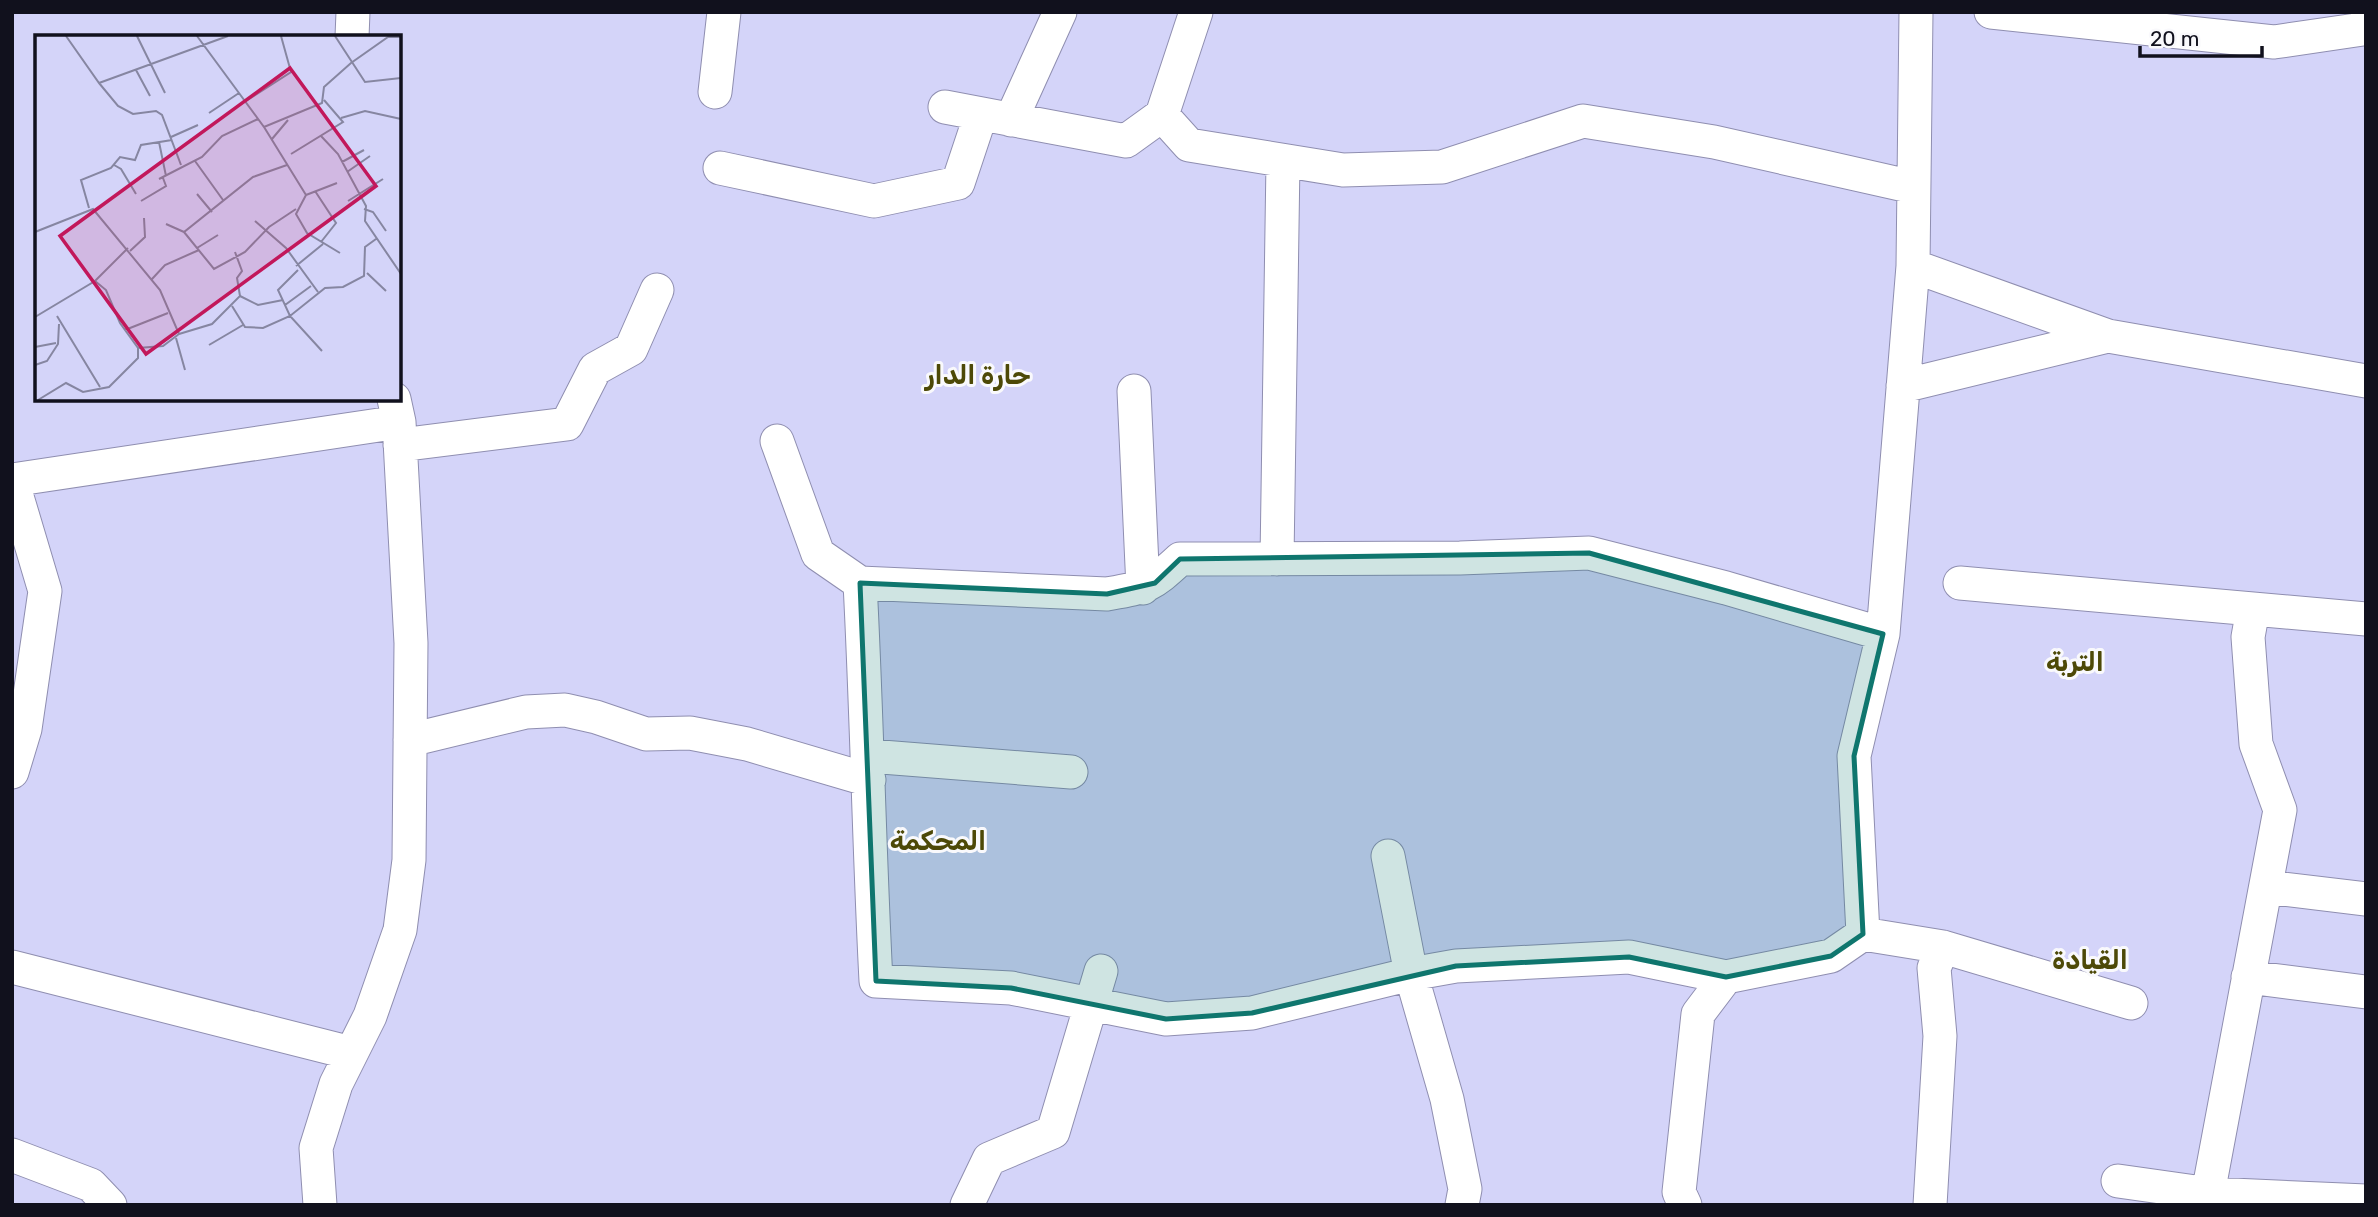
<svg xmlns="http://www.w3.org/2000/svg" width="2378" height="1217" viewBox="0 0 2378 1217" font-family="Rubik,'Noto Sans Arabic',sans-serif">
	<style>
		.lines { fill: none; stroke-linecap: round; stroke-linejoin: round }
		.street-casing { stroke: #8f8eb0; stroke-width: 35 }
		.street { stroke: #fff; stroke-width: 33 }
		.marked { fill: #0f766e; fill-opacity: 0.2; stroke: #0f766e; stroke-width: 5; stroke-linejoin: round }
		.labels { text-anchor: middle; stroke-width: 6; stroke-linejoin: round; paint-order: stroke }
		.district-label { font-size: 26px; font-weight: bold; fill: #4d4907; stroke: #f9f9fc }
		.inset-road { fill: none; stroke: #8686a1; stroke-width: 2 }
		.view { fill: #c2185b; fill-opacity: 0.15; stroke: #c2185b; stroke-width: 3.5 }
		.inset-edge { fill: none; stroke: #11111d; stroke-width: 3.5 }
	</style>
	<rect width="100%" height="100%" fill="#d4d4f9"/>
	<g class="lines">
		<g class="street-casing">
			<path id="street" d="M1916 12 1913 266 2108 336 2366 381
				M1991 12 2274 42 2363 29 2366 21
				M352 37 353 12
				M715 92 724 12
				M945 107 1126 141 1162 115 1196 12
				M1162 115 1189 145 1343 170 1442 167 1583 121 1714 142 1913 187
				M1011 120 1060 12
				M720 168 874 201 958 183 981 114
				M1903 386 2108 336
				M1134 391 1143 588
				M777 441 818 554 860 583 1107 594C1147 587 1150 587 1180 559L1460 558 1589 553 1726 588 1883 634
				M400 445 567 424 595 369 631 349 657 290
				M12 480 399 422
				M1277 559 1283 161
				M860 583C867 716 869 848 876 981L1011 988 1166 1019 1252 1013 1411 974 1456 966 1629 957 1726 977
				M1960 583 2366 619
				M410 740 526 712 565 710 596 717 646 734 690 733 747 744 869 780
				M869 756 1071 772
				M12 772 25 729 45 591 12 480
				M1388 856 1411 974 1447 1099 1465 1189 1462 1205
				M2266 887 2366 899
				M1863 934 1943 947 2131 1003
				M12 967 351 1053
				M2248 977 2366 992
				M12 1155 91 1185 110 1205
				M2118 1181 2210 1194 2366 1201
				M320 1205 316 1148 336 1084 370 1016 400 930 409 860 411 643 399 422 394 399
				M967 1205 989 1159 1053 1132 1101 971
				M1685 1205 1679 1192 1698 1014 1726 977 1831 956 1863 934 1854 756 1883 634 1913 266
				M1930 1205 1940 1036 1934 968 1943 947
				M2210 1205V1183L2280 810 2256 744 2248 637 2253 609"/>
		</g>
		<use href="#street" class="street"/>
	</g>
	<path class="marked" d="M1589 553 1883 634 1854 756 1863 934 1831 956 1726 977 1629 957 1456 966 1252 1013 1166 1019 1011 988 876 981 860 583 1107 594 1155 583 1180 559Z"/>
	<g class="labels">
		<g class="district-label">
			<text x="978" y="384">حارة الدار</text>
			<text x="2075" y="671">التربة</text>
			<text x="938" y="850">المحكمة</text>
			<text x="2090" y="969">القيادة</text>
		</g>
	</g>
	<g transform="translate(35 35)">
		<rect width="366" height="366" fill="#d4d4f9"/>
		<path class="inset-road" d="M31 1 64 48 193 1M102 1 130 58M162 1 229 92 287 68 289 52 316 28 353 2H366M300 1 330 47 366 43M101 35 115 61M64 48 83 71 98 79 121 76 127 80 146 130M211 66 256 37 246 1M174 78 204 58M306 83 330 76 366 84M229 92 271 160 261 179 272 198 305 218M286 101 303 119 331 171 330 186 366 239M136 102 163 90M237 104 253 85M124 107 131 141M256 119 308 87 289 65M160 126 188 165M307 127 329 115M79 130 86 134 101 159M312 137 335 121M124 144 167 122 187 101 223 84M280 156 301 188 286 207M162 159 177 177M271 160 302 148M106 166 131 151 128 143M313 166 348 144M54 173 46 145 76 133 85 122 100 125 106 110 137 105M329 174 338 177 351 196M220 186 251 213 283 257M131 189 149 197 218 142 252 130M0 197 58 174 125 255 144 299 177 289 205 261 202 243 207 236 200 217M149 197 179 234 210 217 234 192 261 174M162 213 183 200M95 216 110 202 109 183M261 231 288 209M263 235 243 255 255 281 287 316M332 238 351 256M117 244 130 230 164 215M205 261 223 270 248 265M250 270 276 251M197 271 210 292 228 293 255 281 290 253 308 252 329 241 330 212 341 204M22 281 65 352M0 282 60 246 93 213M90 295 133 278M141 303 150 335M174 310 208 290M0 312 21 308M103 313 128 311 144 299M0 330 12 326 23 309 24 289M3 365 31 348 48 357 74 352 103 323V313L85 288 71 255 60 246"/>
		<path class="view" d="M255 33 341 151 111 319 25 201Z"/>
		<rect width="366" height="366" class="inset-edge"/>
	</g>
	<rect width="2378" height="1217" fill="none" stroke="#11111d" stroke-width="28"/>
	<path d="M2140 46v10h122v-10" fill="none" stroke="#11111d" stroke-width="3.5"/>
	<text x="2150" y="46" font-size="21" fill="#11111d" stroke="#f9f9fc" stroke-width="5" paint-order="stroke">20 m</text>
</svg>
